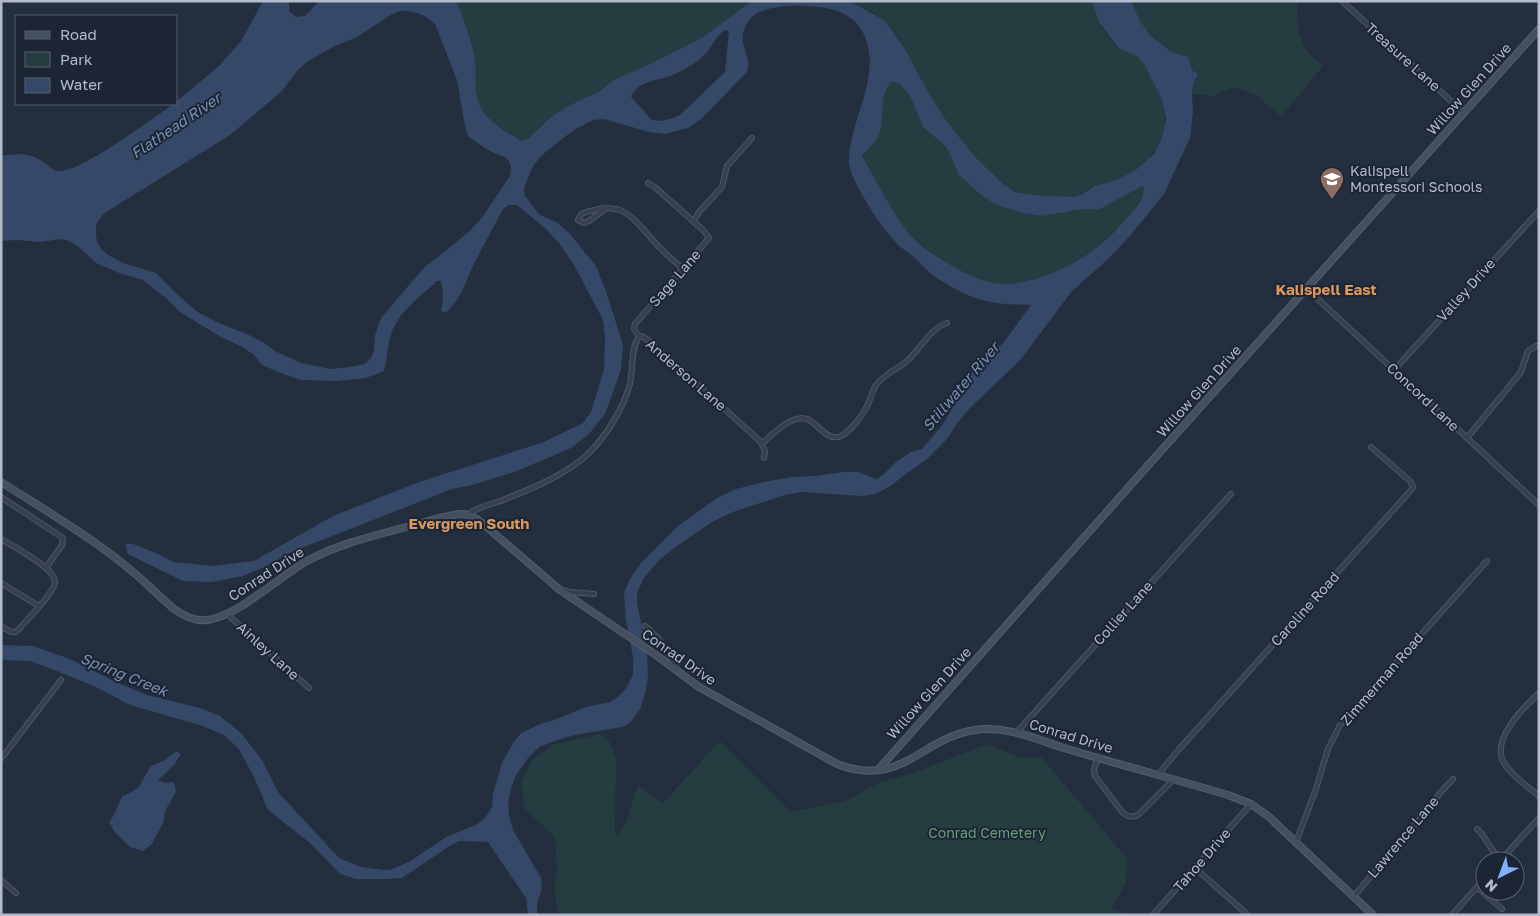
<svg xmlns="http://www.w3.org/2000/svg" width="1540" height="916" viewBox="0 0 1540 916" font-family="'Golos Text',sans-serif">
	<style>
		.green { fill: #253c40 }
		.water { fill: #354867; fill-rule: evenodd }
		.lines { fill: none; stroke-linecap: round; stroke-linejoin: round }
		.street-casing { stroke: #555e6d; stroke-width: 6 }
		.secondary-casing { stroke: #555e6d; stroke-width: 8 }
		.street { stroke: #37404f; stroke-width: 4.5 }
		.secondary { stroke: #454f62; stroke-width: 6 }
		.labels { text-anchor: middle; stroke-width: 4; stroke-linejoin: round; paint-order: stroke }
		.street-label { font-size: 14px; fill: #b3bbca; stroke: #1c2534 }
		.poi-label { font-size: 14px; fill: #b3bbca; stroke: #1c2534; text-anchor: start }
		.park-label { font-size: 14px; fill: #689c76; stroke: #1c2534 }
		.water-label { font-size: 15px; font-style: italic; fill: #7990b3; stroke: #1c2534 }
		.neighbourhood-label { font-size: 15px; font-weight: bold; fill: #db985d; stroke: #1c2534 }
	</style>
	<rect width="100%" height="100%" fill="#232e3f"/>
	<path class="green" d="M457 1H752L700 39 648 65 613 80 600 91 568 106 551 117 529 138 521 141 490 120 480 107 477 95 474 59Z
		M850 1H1092C1097 17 1106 40 1121 49 1126 52 1133 53 1138 57 1144 61 1147 70 1150 76 1163 102 1172 118 1157 147 1148 164 1129 177 1110 182 1105 183 1100 184 1095 186 1087 189 1082 196 1072 197 1058 198 1029 197 1016 192 1008 189 1001 182 994 177 961 148 936 109 916 71 907 55 897 31 883 20 874 12 861 7 850 1Z
		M1131 1H1297L1298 30 1306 50 1323 66 1281 117 1256 95 1234 87 1213 96 1192 94 1193 85 1198 75 1192 70 1188 57 1172 52 1151 36 1140 21Z
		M892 81 900 84 907 92 912 100 923 127 947 148 959 175 980 194 996 205 1024 213 1042 216 1083 209H1100L1144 186C1144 190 1145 193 1143 197 1138 207 1121 224 1113 232 1089 256 1068 269 1036 279 1026 281 1016 284 1006 284 984 284 963 273 945 262 934 255 921 247 912 237 891 212 878 183 862 156L882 121V104L885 89Z
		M599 734 609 741 616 759 615 833 618 834 626 823 638 784 662 804 720 741 791 812 845 801 878 783 916 772 987 744 1021 758 1041 757 1127 858 1126 883 1112 908 1129 915H558L554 887 557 873 555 837 525 809 521 783 532 760 553 745Z"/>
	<path class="water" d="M263 1H289V11L296 17 305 16 319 1H457C463 20 472 40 475 60 476 75 474 92 480 106 487 122 507 131 521 141L529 138 551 117 568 106 600 91 613 80 648 65 700 39 752 1H850L884 20 891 29 906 51 929 94 945 119 974 156 1003 184 1015 192 1032 195 1074 197 1083 194 1094 186 1117 180 1137 169 1154 154 1162 137 1166 119 1162 100 1144 64 1138 57 1119 48 1110 37 1099 22 1092 1H1131L1140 21 1151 36 1172 52 1188 57 1192 70 1198 74 1193 85 1192 94 1193 112 1190 138 1164 194 1130 236 1108 259 1072 291 1021 359 970 408 958 422 947 439 927 459 903 476 892 485 876 494 862 496 802 492 785 495 733 512 712 522 677 546 659 560 644 578 637 593V603L647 652 648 677 645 693 641 707 631 722 622 727 575 735 557 740 539 747 528 758 516 775 511 788 508 803 509 815 513 830 541 878 542 888 537 904V915H528L526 898 488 842 460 841 451 845 402 878 388 879H357L340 874 310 843 268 810 254 777 239 749 224 735 203 726 130 705 96 687 57 671 30 661 1 660V645L33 646 70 659 116 682 147 695 200 708 220 716 241 733 262 760 278 792 339 858 361 867 384 870 393 869 412 860 446 837 476 825 485 818 492 807 493 794 502 763 513 743 521 733 538 725 562 717 586 707 610 702 619 696 627 687 633 674V658L626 619 624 593 630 579 641 563 678 526 717 498 736 489 764 482 791 477 815 476 843 472H858L877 479 883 475 896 462 911 452 922 449 944 423 954 405 958 389 966 378 1004 342 1031 305C1024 304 1016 305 1008 304 993 304 975 299 961 292 951 286 938 280 929 272 923 267 918 261 913 256 906 251 898 246 893 239 879 224 869 207 859 189 854 179 848 169 849 157 852 115 885 70 861 29 856 20 843 12 834 10 815 4 763 2 750 19 732 42 753 51 747 72L702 118 688 128 665 134 649 132 604 119 593 120 574 130 558 142 541 156 533 166 524 188 525 196 540 215 558 223 570 234 596 266 606 291 623 345 621 370 605 414 589 434 571 448 517 471 472 485 452 489 289 553 267 566 243 576 211 582 183 581 128 554 125 544H133L158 554 173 562 213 566 254 561 333 516 419 482 544 442 583 423 591 412 604 369 605 336 603 320 574 265 559 243 546 229 517 205H509L503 209C494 227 484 244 475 262 465 281 463 298 445 313L441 311C444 300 443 292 441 281H437C421 296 400 310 392 332 387 344 388 358 384 371L366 378 336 381 301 380 283 374 262 365 254 355 244 348 221 337 180 312 167 299 143 280 119 273 96 263 79 247 69 241 61 239 40 242 17 240 1 241V156C16 154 28 152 42 161 47 164 52 170 58 171 79 174 154 117 174 104H176V102L220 65 241 41ZM399 11C414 10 425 15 435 24L457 80 464 121 468 136 483 147 494 153 507 158 511 166 510 176 483 216 470 231 425 267 415 278 381 318 375 335 374 350 371 358 365 364 350 367 331 369 301 363 275 351 263 342 249 335 217 322 199 313 178 295 156 273 123 263 108 255 102 250 97 242 96 233V225L103 214 230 135 281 92 298 70 308 61 335 46 355 38 391 15ZM725 30 729 31 725 72 680 115 670 119 660 121 652 120 631 97C638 80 658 81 673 75 685 70 700 61 708 51 714 43 716 36 725 30ZM892 81 900 84 907 92 912 100 923 127 947 148 959 175 980 194 996 205 1024 213 1042 216 1083 209H1100L1143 186C1147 200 1130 214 1121 224 1098 251 1070 268 1036 279 1026 281 1016 284 1006 284 985 284 963 273 946 262 934 255 921 247 912 237 891 212 878 183 862 156 869 146 876 144 880 131 885 112 878 97 892 81Z
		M176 751 181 754 174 765 158 780 166 783 173 782 175 785 176 792 165 811 163 823 152 844 143 851 130 847 114 831 109 822 114 815 122 796 128 794 139 787 142 781 151 766 165 760Z"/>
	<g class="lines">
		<g class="street-casing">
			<path id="street" d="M1342 1 1464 113
				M605 209 589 221 584 223 578 220 581 214C592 210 608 206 620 210 634 215 649 237 660 248 667 255 675 262 683 269
				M694 221 699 212 722 187 727 166 752 138
				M1307 289 1539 505
				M639 337 634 329 635 324 709 238 704 231 656 188 648 183
				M1394 370 1539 211
				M1467 438 1521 372 1528 351 1536 346H1539
				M762 444C772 434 792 414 807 419 819 424 828 444 843 435 850 431 864 414 867 406 871 399 872 391 876 385 884 374 896 370 906 362 920 350 929 329 947 323
				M1 497 63 538 62 545 46 568
				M469 515C474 507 494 504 503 500 531 489 568 474 589 453 607 435 623 409 630 384 633 371 631 346 639 337L642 336 649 341 760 441 765 451 764 458
				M1 539C13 546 57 569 55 583 53 594 25 622 16 632H11L1 626
				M1 583 39 606
				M564 590 569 592 594 594
				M227 614 309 688
				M645 626 659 639 678 670
				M1539 693C1524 707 1490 740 1504 763 1512 776 1527 786 1539 796
				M1016 733 1231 494
				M1098 758 1094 769 1095 776 1123 813C1128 817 1132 818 1138 815L1174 779
				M1 759 61 680
				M1158 775 1174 755 1412 489 1413 487 1410 481 1371 447
				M1477 829 1481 833 1500 861
				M1296 842 1316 789 1328 749 1340 725 1487 561
				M1500 861 1539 818
				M1195 868 1248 915
				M1 880 16 893
				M1477 887 1502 909
				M1354 896 1434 802 1439 794 1453 779
				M1153 915 1251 804
				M1452 915 1485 878"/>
		</g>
		<g class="secondary-casing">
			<path id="secondary" d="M1 482C54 516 107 546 152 589 166 602 179 617 199 620 230 624 278 577 307 561 340 543 377 535 414 525 429 521 446 515 462 514 470 514 476 518 482 523L560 590 656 655 699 687 837 764C901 789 921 738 975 730 1007 725 1038 740 1067 749 1121 765 1174 779 1228 795L1251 804 1268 816 1373 915
				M878 770 1143 471 1539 29"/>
		</g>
		<use href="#street" class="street"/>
		<use href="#secondary" class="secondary"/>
	</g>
	<defs>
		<g id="school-pin" transform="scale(1.25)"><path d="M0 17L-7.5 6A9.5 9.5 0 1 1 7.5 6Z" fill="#8d6e63" stroke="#1c2534"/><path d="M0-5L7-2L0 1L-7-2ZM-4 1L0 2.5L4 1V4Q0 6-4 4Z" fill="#fff"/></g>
	</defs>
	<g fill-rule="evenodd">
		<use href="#school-pin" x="1332" y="179"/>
	</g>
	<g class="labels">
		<g class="street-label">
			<text transform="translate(1403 57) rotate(42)" y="5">Treasure Lane</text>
			<text transform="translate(1469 89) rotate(-48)" y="5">Willow Glen Drive</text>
			<text transform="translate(675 278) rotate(-49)" y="5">Sage Lane</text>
			<text transform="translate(1466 290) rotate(-48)" y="5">Valley Drive</text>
			<text transform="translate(686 375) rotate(41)" y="5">Anderson Lane</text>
			<text transform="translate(1199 391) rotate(-48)" y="5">Willow Glen Drive</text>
			<text transform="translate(1423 397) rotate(43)" y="5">Concord Lane</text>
			<text transform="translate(266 574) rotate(-33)" y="5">Conrad Drive</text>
			<text transform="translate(1305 609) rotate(-48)" y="5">Caroline Road</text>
			<text transform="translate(1123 613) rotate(-48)" y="5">Collier Lane</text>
			<text transform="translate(268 651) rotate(42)" y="5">Ainley Lane</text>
			<text transform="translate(679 657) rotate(35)" y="5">Conrad Drive</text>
			<text transform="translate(1382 679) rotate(-49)" y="5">Zimmerman Road</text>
			<text transform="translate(929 693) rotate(-48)" y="5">Willow Glen Drive</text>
			<text transform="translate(1071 736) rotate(17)" y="5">Conrad Drive</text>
			<text transform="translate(1403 837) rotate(-50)" y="5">Lawrence Lane</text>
			<text transform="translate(1202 860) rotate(-49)" y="5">Tahoe Drive</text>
		</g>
		<g class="poi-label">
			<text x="1350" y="176">Kalispell<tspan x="1350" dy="16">Montessori Schools</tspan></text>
		</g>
		<g class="park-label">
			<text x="987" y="838">Conrad Cemetery</text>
		</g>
		<g class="water-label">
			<text transform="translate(176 126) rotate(-34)" y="5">Flathead River</text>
			<text transform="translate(961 387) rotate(-50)" y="5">Stillwater River</text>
			<text transform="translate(124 675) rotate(22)" y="5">Spring Creek</text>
		</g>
		<g class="neighbourhood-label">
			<text x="1326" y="295">Kalispell East</text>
			<text x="469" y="529">Evergreen South</text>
		</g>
	</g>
	<rect width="1540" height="916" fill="none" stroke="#b3bbca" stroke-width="5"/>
	<rect x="15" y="15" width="162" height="90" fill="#1c2534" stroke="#586170"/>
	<rect x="25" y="31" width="25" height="8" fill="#454f62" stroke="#586170"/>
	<text x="60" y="40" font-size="15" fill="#b3bbca">Road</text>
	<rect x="25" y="52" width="25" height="15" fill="#253c40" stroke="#586170"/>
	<text x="60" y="65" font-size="15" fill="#b3bbca">Park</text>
	<rect x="25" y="78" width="25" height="15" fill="#354867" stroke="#586170"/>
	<text x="60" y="90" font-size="15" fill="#b3bbca">Water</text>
	<g transform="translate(1500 876) rotate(222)"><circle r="24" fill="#1c2534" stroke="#586170"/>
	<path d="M0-4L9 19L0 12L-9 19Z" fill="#84affd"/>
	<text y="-8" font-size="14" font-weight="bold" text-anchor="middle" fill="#b3bbca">N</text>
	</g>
</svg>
